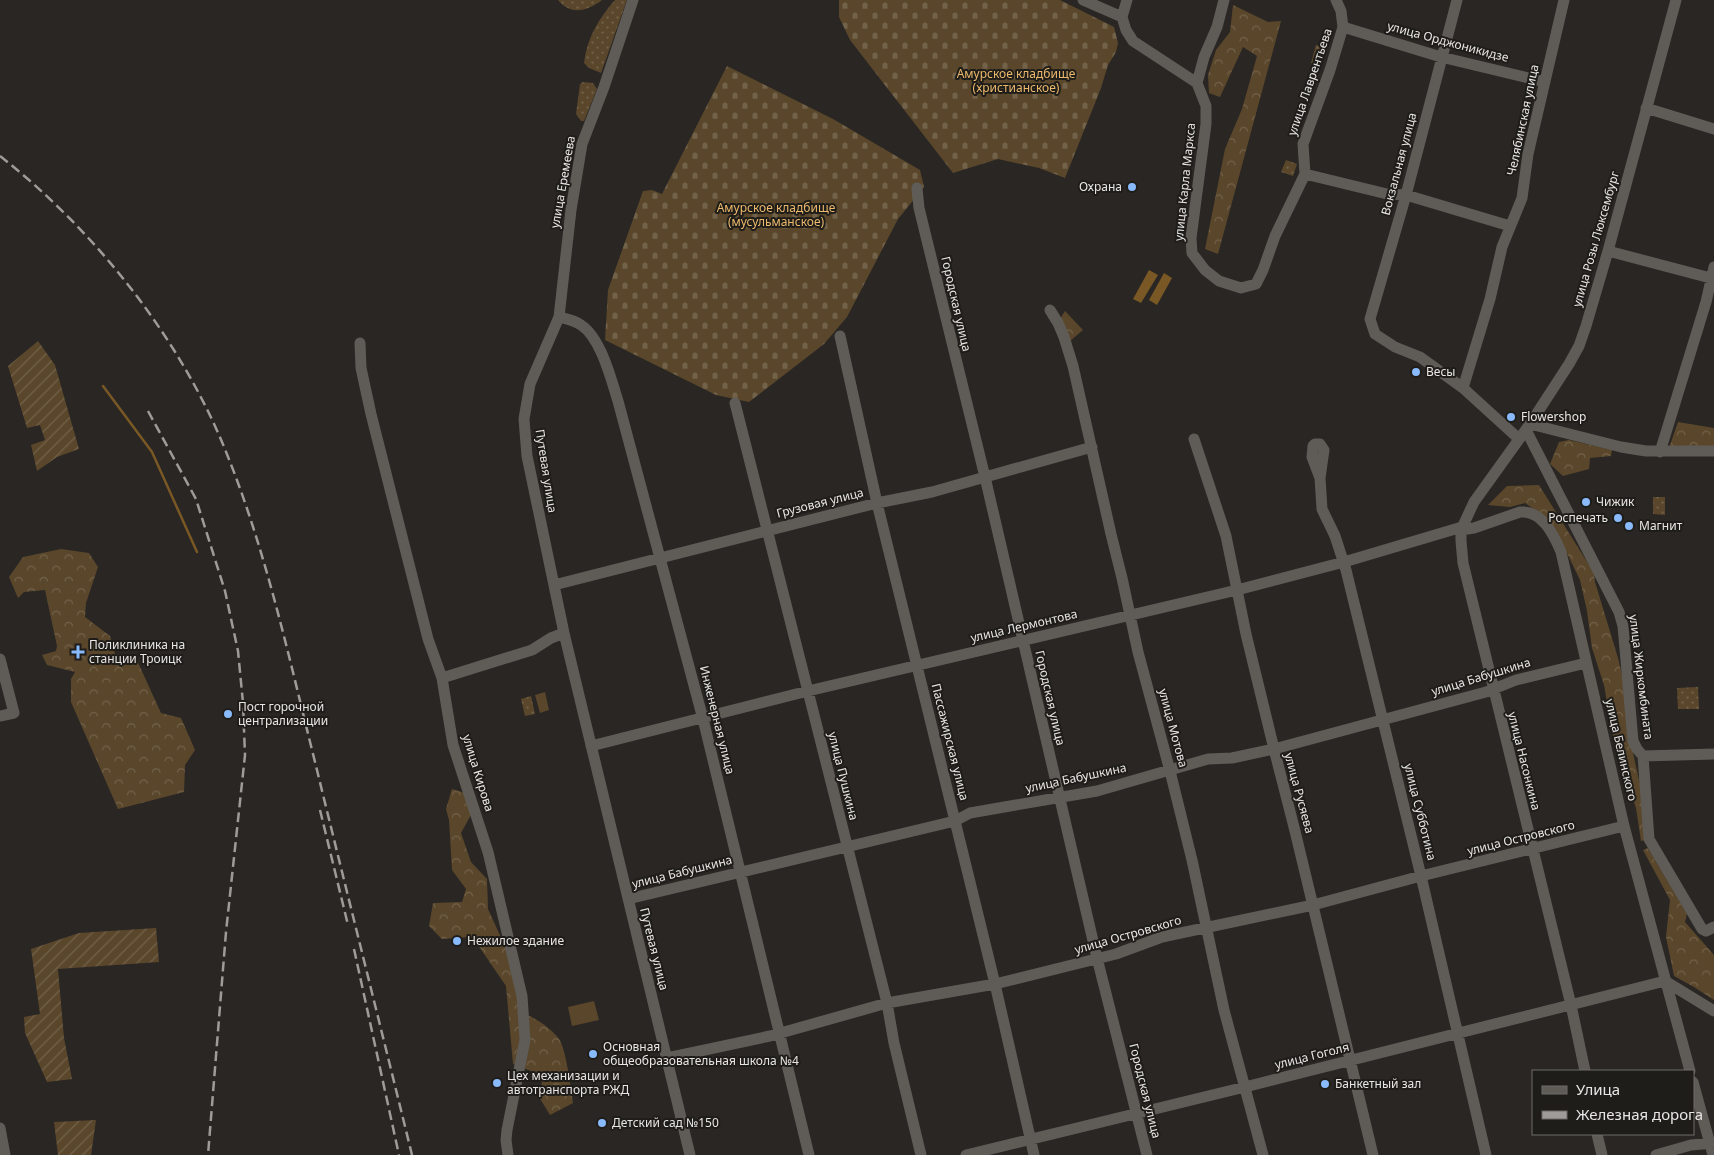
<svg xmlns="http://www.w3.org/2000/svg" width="1714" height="1155" viewBox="0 0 1714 1155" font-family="'Noto Sans',sans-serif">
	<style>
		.grass { fill: url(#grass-dots) }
		.forest { fill: url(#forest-crowns) }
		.cemetery { fill: url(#cemetery-stones) }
		.garden { fill: url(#garden-furrows) }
		.pitch { fill: #5a472b }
		.water { fill: #795825 }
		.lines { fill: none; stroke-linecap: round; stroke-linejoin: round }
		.stream { stroke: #795825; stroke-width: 2.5 }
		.minor { stroke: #5f5c58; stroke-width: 11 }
		.rail { stroke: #9e9b99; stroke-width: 2.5; stroke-dasharray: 10 5; stroke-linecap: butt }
		.poi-dot { fill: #89bafc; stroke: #1f1d19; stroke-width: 2 }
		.labels { text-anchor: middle; stroke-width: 4; stroke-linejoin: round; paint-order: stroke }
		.street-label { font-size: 12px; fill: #e8e6e4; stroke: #1f1d19 }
		.park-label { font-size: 12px; fill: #ecb96d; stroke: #1f1d19 }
		.poi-label { font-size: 12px; fill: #e8e6e4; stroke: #1f1d19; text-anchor: start }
	</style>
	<defs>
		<pattern id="grass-dots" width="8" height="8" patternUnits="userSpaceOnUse" patternTransform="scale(1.25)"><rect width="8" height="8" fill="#5a472b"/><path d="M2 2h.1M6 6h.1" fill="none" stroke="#72624a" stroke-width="1.8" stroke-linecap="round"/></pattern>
		<pattern id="forest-crowns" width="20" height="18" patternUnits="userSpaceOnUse" patternTransform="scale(1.25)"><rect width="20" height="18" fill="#5a472b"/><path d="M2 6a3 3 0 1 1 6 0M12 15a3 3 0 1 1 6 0" fill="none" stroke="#72624a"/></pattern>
		<pattern id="cemetery-stones" width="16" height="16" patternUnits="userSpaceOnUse" patternTransform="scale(1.25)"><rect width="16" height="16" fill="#5a472b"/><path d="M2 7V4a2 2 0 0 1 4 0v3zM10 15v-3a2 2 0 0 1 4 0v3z" fill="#72624a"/></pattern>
		<pattern id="garden-furrows" width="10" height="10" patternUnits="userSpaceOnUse" patternTransform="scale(1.25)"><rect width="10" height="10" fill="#5a472b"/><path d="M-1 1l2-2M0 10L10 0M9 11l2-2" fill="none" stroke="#72624a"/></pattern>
	</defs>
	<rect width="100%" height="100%" fill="#292623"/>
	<path class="grass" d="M558 0H602C588 11 571 16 558 0Z
		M615 0H627L601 73 589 68 584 63C587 38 599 18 615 0Z
		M1316 45 1326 47 1320 66 1311 63Z
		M583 82 593 83 597 89 584 121H581L576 114 580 84Z
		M1286 160 1297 164 1293 176 1281 172Z
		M1653 497H1665V515L1653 514Z
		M1698 687 1699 709H1678L1677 688Z
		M531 696 535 714 525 716 521 699Z"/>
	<path class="forest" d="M1233 5 1268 22 1281 21 1218 254 1205 249 1225 149 1242 109 1257 56 1243 47 1220 97 1209 93 1208 75 1216 50 1230 32Z
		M1065 311 1083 330 1070 341 1060 319Z
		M1678 422 1714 428V448H1669Z
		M1569 440 1612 450 1611 456 1590 458 1589 469 1563 476 1550 464 1559 442Z
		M1539 485 1594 573 1595 582 1618 658 1627 695 1631 744 1641 789 1645 840 1641 841 1636 808 1615 747 1604 685 1592 648 1587 611 1580 580 1562 543 1541 514 1525 503 1510 507 1488 505 1507 486Z
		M61 549 89 553 98 567 86 603 85 617 110 636 115 654 135 656 161 713 181 718 195 750 185 765 184 792 118 809 71 702V679L75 672 47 665 42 655 56 651 57 646 45 590 24 592 18 598 9 577 23 557Z
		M452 789 465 793 472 813 461 833 471 862 487 879 488 909 508 953 521 1012C535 1018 549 1026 559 1039 566 1048 571 1090 573 1103L550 1115 539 1097 542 1082 531 1071 513 1064 506 986 480 948 470 937 442 939 429 926 433 903 462 902 466 889 452 870 449 820 446 809Z
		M1648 848 1687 914 1685 922 1714 955V1000L1694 987 1674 976 1666 937 1670 900 1643 850Z"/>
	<path class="cemetery" d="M839 0H1060L1114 27 1118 43 1116 52 1108 65 1101 88 1065 178 1039 168 998 159 953 173 850 40 839 17Z
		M727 66 833 119 920 170 924 187 898 219 847 317 824 344 749 402 716 395 605 340 608 290 643 191 652 190 662 194Z"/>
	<path class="garden" d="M38 341 55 365 79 449 57 457 37 471 31 445 45 440 40 425 27 428 8 366Z
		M156 928 159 962 58 969 64 1038 72 1079 47 1082 25 1033 24 1017 40 1014 31 949 79 933Z
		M96 1120 91 1155H58L54 1122Z"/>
	<path class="pitch" d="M545 692 549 710 540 713 535 695Z
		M594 1001 599 1020 572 1026 568 1007Z"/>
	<path class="water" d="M1149 270 1158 275 1141 303 1133 299Z
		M1164 273 1172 278 1157 305 1149 300Z"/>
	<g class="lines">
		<path class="stream" d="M103 386 152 452 197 552"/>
		<path class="minor" d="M633 0 604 87 582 144 571 210 559 317 530 384 524 419 527 456 564 633 690 1155
			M1083 0 1122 17 1126 30 1133 41 1197 83
			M1224 0 1217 27 1204 57 1197 83 1206 106V124L1191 238 1192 253 1205 270 1219 281 1241 288 1256 284 1263 270 1275 236 1305 174 1303 144 1330 70 1343 27 1341 11 1336 0
			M1457 0 1406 195 1370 319 1375 334 1395 347 1420 357 1463 388 1519 439
			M1122 17 1127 0
			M1343 27 1441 57 1545 82
			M1646 108 1714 129
			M1305 174 1387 194 1406 195 1510 226
			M917 188 919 208 985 477 1097 958 1147 1155
			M1608 251 1714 279
			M1050 310 1058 323 1064 337 1073 366 1111 534 1122 578 1138 652 1170 771 1192 860 1224 1010 1263 1155
			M559 317C567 319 574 320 581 325 601 338 611 379 618 401L703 719 809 1155
			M840 336 877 503 995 984 1034 1155
			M360 343 361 368 371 414 428 639 442 678 453 745 488 852 522 996 525 1040 507 1130 506 1140 508 1155
			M1463 388 1490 299 1502 247 1522 198 1528 154 1564 0
			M735 403 887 1003 894 1043 921 1155
			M1530 424 1621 447 1646 451H1714
			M1526 430 1619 612 1623 626 1633 741 1637 749 1643 756 1714 754
			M1194 439 1226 536 1246 634 1274 749 1295 831 1373 1155
			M1660 452 1706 302 1714 267
			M1320 478 1312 457 1313 446 1315 444H1320L1324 450 1320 478 1322 509 1335 536 1346 570 1421 876 1486 1155
			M1461 530 1474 528 1520 512C1542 510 1554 535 1561 552L1624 826 1690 1071
			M554 585 877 503 932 492 1092 447
			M0 659 14 713 0 716
			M442 678 532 650 551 638 564 633
			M591 746 808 691 1237 590 1344 562 1462 527
			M1643 756 1649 839 1702 929 1706 931 1714 927
			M628 899 955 821 970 813 1097 791 1208 759 1232 758 1274 749 1486 692 1516 680 1586 663
			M667 1058 770 1036 887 1003 995 984 1116 954 1162 937 1313 905 1421 876 1624 826
			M1585 1071 1571 1005 1463 563 1461 541V530L1474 502 1530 424 1569 364 1579 346 1586 326 1608 251 1676 0
			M1693 1082 1713 1155
			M0 1128 5 1155
			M1597 1134 1602 1155
			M966 1155 1245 1087 1665 981 1714 1011
			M1656 1155 1691 1145 1714 1143"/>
		<path class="rail" d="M0 156C93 229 176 333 222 442 265 545 288 654 315 762 347 893 380 1024 412 1155
			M148 411 196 499 225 591 238 651 243 703 245 755 226 932 208 1155
			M320 810 348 925
			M354 949 399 1155"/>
	</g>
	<g class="poi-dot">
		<circle cx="1132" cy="187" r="5"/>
		<circle cx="1416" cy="372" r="5"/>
		<circle cx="1511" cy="417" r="5"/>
		<circle cx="1586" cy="502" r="5"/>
		<circle cx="1618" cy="518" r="5"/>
		<circle cx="1629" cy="526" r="5"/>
		<path d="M75.5 644.5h5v5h5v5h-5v5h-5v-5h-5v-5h5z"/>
		<circle cx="228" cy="714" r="5"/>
		<circle cx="457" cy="941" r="5"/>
		<circle cx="593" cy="1054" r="5"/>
		<circle cx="497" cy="1083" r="5"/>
		<circle cx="1325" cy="1084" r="5"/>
		<circle cx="602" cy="1123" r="5"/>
	</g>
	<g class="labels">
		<g class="street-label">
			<text transform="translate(1448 42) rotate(15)" y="4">улица Орджоникидзе</text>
			<text transform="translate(1310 82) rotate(-71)" y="4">улица Лаврентьева</text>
			<text transform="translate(1523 120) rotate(-78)" y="4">Челябинская улица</text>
			<text transform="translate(1399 164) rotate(-75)" y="4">Вокзальная улица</text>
			<text transform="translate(563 182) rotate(-80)" y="4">улица Еремеева</text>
			<text transform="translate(1185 182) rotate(-84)" y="4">улица Карла Маркса</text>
			<text transform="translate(1596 239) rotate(-74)" y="4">улица Розы Люксембург</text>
			<text transform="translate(956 304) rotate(77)" y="4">Городская улица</text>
			<text transform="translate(546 471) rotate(81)" y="4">Путевая улица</text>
			<text transform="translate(820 503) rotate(-14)" y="4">Грузовая улица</text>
			<text transform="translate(1024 626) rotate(-13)" y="4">улица Лермонтова</text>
			<text transform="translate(1481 677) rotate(-17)" y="4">улица Бабушкина</text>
			<text transform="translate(1641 677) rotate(83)" y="4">улица Жиркомбината</text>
			<text transform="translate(1050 698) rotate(77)" y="4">Городская улица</text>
			<text transform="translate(717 720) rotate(76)" y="4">Инженерная улица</text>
			<text transform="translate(1173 728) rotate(75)" y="4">улица Мотова</text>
			<text transform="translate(950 742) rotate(76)" y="4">Пассажирская улица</text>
			<text transform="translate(1621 750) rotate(77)" y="4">улица Белинского</text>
			<text transform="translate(1524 761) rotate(76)" y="4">улица Насонкина</text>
			<text transform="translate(478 773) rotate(73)" y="4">улица Кирова</text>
			<text transform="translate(843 776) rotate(76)" y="4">улица Пушкина</text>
			<text transform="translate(1076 778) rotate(-12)" y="4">улица Бабушкина</text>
			<text transform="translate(1299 793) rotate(75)" y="4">улица Русяева</text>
			<text transform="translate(1420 812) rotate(76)" y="4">улица Субботина</text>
			<text transform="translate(1521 838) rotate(-14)" y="4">улица Островского</text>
			<text transform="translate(682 872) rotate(-14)" y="4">улица Бабушкина</text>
			<text transform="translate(1128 935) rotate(-16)" y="4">улица Островского</text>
			<text transform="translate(654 949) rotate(76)" y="4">Путевая улица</text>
			<text transform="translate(1312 1056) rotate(-14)" y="4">улица Гоголя</text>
			<text transform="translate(1145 1091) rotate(76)" y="4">Городская улица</text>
		</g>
		<g class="park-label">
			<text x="1016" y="78">Амурское кладбище<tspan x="1016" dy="14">(христианское)</tspan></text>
			<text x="776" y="212">Амурское кладбище<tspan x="776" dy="14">(мусульманское)</tspan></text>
		</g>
		<g class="poi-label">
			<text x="1122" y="191" text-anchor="end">Охрана</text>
			<text x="1426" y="376">Весы</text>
			<text x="1521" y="421">Flowershop</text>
			<text x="1596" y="506">Чижик</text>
			<text x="1608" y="522" text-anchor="end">Роспечать</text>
			<text x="1639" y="530">Магнит</text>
			<text x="89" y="649">Поликлиника на<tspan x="89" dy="14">станции Троицк</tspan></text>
			<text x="238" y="711">Пост горочной<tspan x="238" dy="14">централизации</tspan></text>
			<text x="467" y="945">Нежилое здание</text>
			<text x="603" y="1051">Основная<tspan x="603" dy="14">общеобразовательная школа №4</tspan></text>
			<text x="507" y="1080">Цех механизации и<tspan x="507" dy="14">автотранспорта РЖД</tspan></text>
			<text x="1335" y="1088">Банкетный зал</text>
			<text x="612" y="1127">Детский сад №150</text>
		</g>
	</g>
	<rect x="1532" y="1070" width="162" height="65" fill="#1f1d19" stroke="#6f6d6a"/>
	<rect x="1542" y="1086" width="25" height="8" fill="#5f5c58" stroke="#6f6d6a"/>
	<text x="1576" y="1095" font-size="15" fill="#e8e6e4">Улица</text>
	<rect x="1542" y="1111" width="25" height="8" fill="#9e9b99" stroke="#6f6d6a"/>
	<text x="1576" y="1120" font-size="15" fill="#e8e6e4">Железная дорога</text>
</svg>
